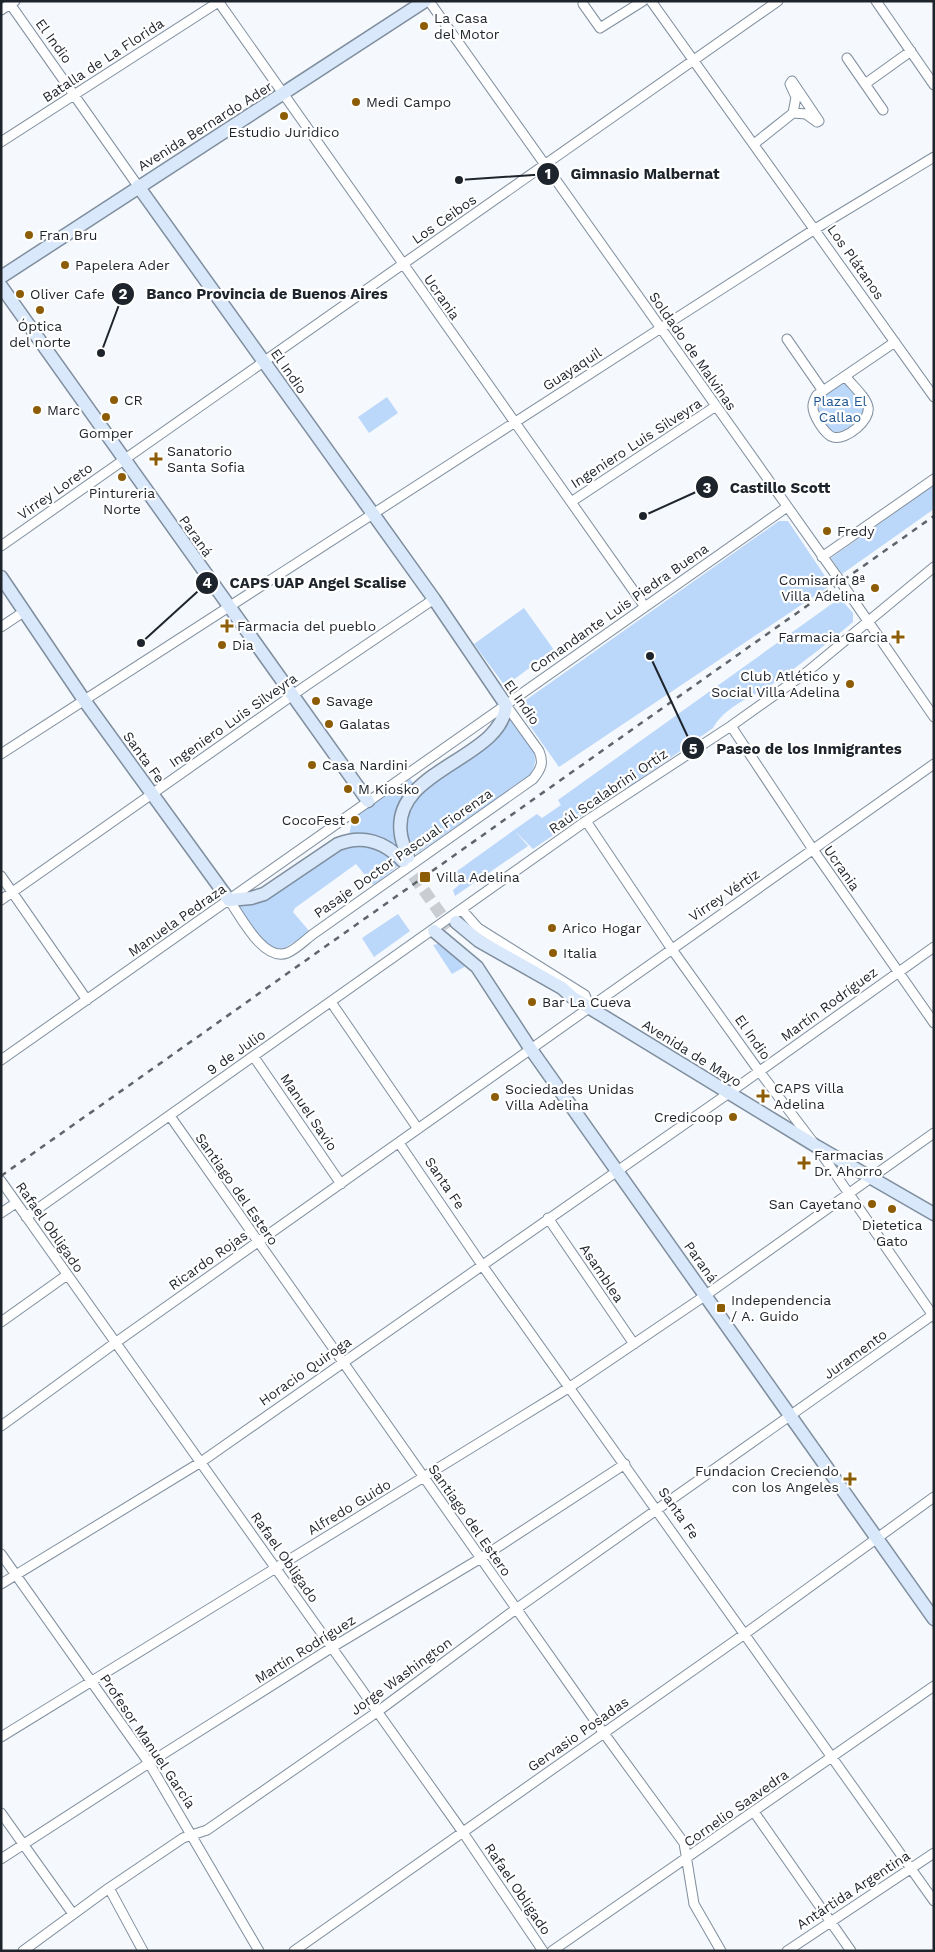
<svg xmlns="http://www.w3.org/2000/svg" width="935" height="1952" viewBox="0 0 935 1952" font-family="'Work Sans',sans-serif">
	<style>
		.green { fill: #bbd8fa }
		.lines { fill: none; stroke-linecap: round; stroke-linejoin: round }
		.secondary-tunnel { stroke: #caced2; stroke-width: 12; stroke-dasharray: 12 6; stroke-linecap: butt }
		.street-casing { stroke: #7f8e9e; stroke-width: 11 }
		.secondary-casing { stroke: #7f8e9e; stroke-width: 15 }
		.street { stroke: #fff; stroke-width: 9 }
		.secondary { stroke: #d9e8fb; stroke-width: 12 }
		.rail { stroke: #60656b; stroke-width: 2.5; stroke-dasharray: 6 6; stroke-linecap: butt }
		.poi-dot { fill: #8d5c06; stroke: #fff; stroke-width: 2 }
		.labels { text-anchor: middle; stroke-width: 4.5; stroke-linejoin: round; paint-order: stroke }
		.poi-label { font-size: 14px; fill: #1e242b; stroke: #fff; text-anchor: start }
		.street-label { font-size: 14px; fill: #1e242b; stroke: #fff }
		.park-label { font-size: 14px; fill: #225993; stroke: #fff }
		.leader { fill: none; stroke: #1e242b; stroke-width: 2 }
		.callout-dot { fill: #1e242b; stroke: #fff; stroke-width: 2 }
		.mark-label { font-size: 15px; text-anchor: middle; font-weight: bold; fill: #fff }
		.callout-label { font-size: 15px; text-anchor: middle; font-weight: bold; fill: #1e242b; stroke: #fff; stroke-width: 4.5; stroke-linejoin: round; paint-order: stroke }
	</style>
	<rect width="100%" height="100%" fill="#f5f8fc"/>
	<path class="green" d="M845 382C850 388 861 398 863 407 866 420 842 438 830 430 825 426 821 417 818 411L824 395Z
		M387 397 398 413 369 433 358 417Z
		M934 485V509L842 574 831 558Z
		M779 521H788L831 585 559 767 520 712 523 709 526 700Z
		M840 598 853 613V622C828 643 801 664 774 683 754 696 725 706 713 728L629 787 623 788 533 849 514 830 537 814 542 818 561 805 558 800Z
		M524 608 554 650 505 686 474 644Z
		M510 717C523 735 546 753 529 776L416 854 407 837V818L416 797 496 738Z
		M410 779 414 784 401 801 398 810 405 856 349 835 353 817Z
		M514 830 528 846 455 896 453 890 459 885 453 874Z
		M350 845 373 846 401 864 373 885 356 864 295 908 293 912 310 932 283 949C261 948 249 921 238 905L337 850Z
		M398 914 410 931 374 957 362 938Z
		M438 944 466 966 452 974 433 945Z"/>
	<g class="lines">
		<path class="secondary-tunnel" d="M403 861 450 927"/>
		<g class="street-casing">
			<path id="street" d="M8 1 138 186
				M218 1 645 607
				M429 1 843 585 934 717
				M651 1 934 397
				M876 1 934 85
				M583 4 600 28 643 1
				M1 10 15 1
				M847 58 883 110
				M865 84 911 51
				M1 142 220 1
				M754 144 793 113 806 114 817 122 819 121 792 81 790 84 796 97 793 113
				M787 339 823 391
				M845 376C852 385 866 397 868 407 871 420 846 441 833 437 825 435 812 414 813 406 813 402 815 398 817 395L895 342
				M571 502 716 406
				M1 546 778 1
				M822 557 934 479
				M1 627 25 611
				M731 726 814 851 934 1023
				M1 754 661 328 815 229 934 157
				M586 821 671 948 759 1071 816 1146 934 1317
				M1 876 87 1000
				M1 900 307 685 434 599
				M229 900C240 915 263 962 287 953 297 949 307 938 316 932L533 779C541 769 544 763 539 751L506 705
				M462 910 478 928 585 995 590 1008
				M331 1002 418 1129
				M254 1057 341 1184
				M1 1060 787 507
				M170 1116 603 1732 684 1843 694 1904 721 1951
				M399 1143 482 1265 934 1901
				M1 1181 462 1831 543 1951
				M1 1213 16 1203
				M26 1217 586 821 731 726 807 672 934 567
				M548 1218 634 1344
				M1 1322 67 1275
				M1 1426 115 1343 934 764
				M1 1554 149 1763 259 1951
				M1 1584 201 1462 729 1093 934 947
				M1 1737 570 1387 706 1295 934 1133
				M754 1812 851 1951
				M1 1813 73 1914
				M1 1859 149 1763 331 1648 481 1558 625 1464
				M109 1888 143 1951
				M23 1951 109 1888 183 1838 207 1830 377 1712 516 1609 934 1314
				M294 1951 746 1633 934 1497
				M552 1951 934 1686
				M787 1951 934 1853"/>
		</g>
		<g class="secondary-casing">
			<path id="secondary" d="M138 186 434 599 506 705C502 760 390 769 401 835 402 843 406 850 408 857
				M1 277 425 1
				M1 286 368 801
				M1 577 84 700 229 900 251 898 264 894 338 844C363 834 385 842 403 861
				M456 922 479 941 562 988 572 997 816 1146 934 1214
				M434 931 477 967 530 1048 934 1619"/>
		</g>
		<use href="#street" class="street"/>
		<use href="#secondary" class="secondary"/>
		<path class="rail" d="M1 1176 934 516"/>
	</g>
	<g class="poi-dot">
		<circle cx="424" cy="26" r="5"/>
		<circle cx="356" cy="102" r="5"/>
		<circle cx="284" cy="116" r="5"/>
		<circle cx="29" cy="235" r="5"/>
		<circle cx="65" cy="265" r="5"/>
		<circle cx="20" cy="294" r="5"/>
		<circle cx="40" cy="310" r="5"/>
		<circle cx="114" cy="400" r="5"/>
		<circle cx="37" cy="410" r="5"/>
		<circle cx="106" cy="417" r="5"/>
		<path d="M153.5 451.5h5v5h5v5h-5v5h-5v-5h-5v-5h5z"/>
		<circle cx="122" cy="477" r="5"/>
		<circle cx="827" cy="531" r="5"/>
		<circle cx="875" cy="588" r="5"/>
		<path d="M224.5 618.5h5v5h5v5h-5v5h-5v-5h-5v-5h5z"/>
		<path d="M895.5 629.5h5v5h5v5h-5v5h-5v-5h-5v-5h5z"/>
		<circle cx="222" cy="645" r="5"/>
		<circle cx="850" cy="684" r="5"/>
		<circle cx="316" cy="701" r="5"/>
		<circle cx="329" cy="724" r="5"/>
		<circle cx="312" cy="765" r="5"/>
		<circle cx="348" cy="789" r="5"/>
		<circle cx="355" cy="820" r="5"/>
		<rect x="419" y="871" width="12" height="12" rx="2.5"/>
		<circle cx="552" cy="928" r="5"/>
		<circle cx="553" cy="953" r="5"/>
		<circle cx="532" cy="1002" r="5"/>
		<path d="M760.5 1088.5h5v5h5v5h-5v5h-5v-5h-5v-5h5z"/>
		<circle cx="495" cy="1097" r="5"/>
		<circle cx="733" cy="1117" r="5"/>
		<path d="M801.5 1155.5h5v5h5v5h-5v5h-5v-5h-5v-5h5z"/>
		<circle cx="872" cy="1204" r="5"/>
		<circle cx="892" cy="1209" r="5"/>
		<rect x="716" y="1303" width="10" height="10" rx="2.5"/>
		<path d="M847.5 1471.5h5v5h5v5h-5v5h-5v-5h-5v-5h5z"/>
	</g>
	<g class="labels">
		<g class="poi-label">
			<text x="434" y="23">La Casa<tspan x="434" dy="16">del Motor</tspan></text>
			<text x="366" y="107">Medi Campo</text>
			<text x="284" y="137" text-anchor="middle">Estudio Juridico</text>
			<text x="39" y="240">Fran Bru</text>
			<text x="75" y="270">Papelera Ader</text>
			<text x="30" y="299">Oliver Cafe</text>
			<text x="40" y="331" text-anchor="middle">Óptica<tspan x="40" dy="16">del norte</tspan></text>
			<text x="124" y="405">CR</text>
			<text x="47" y="415">Marc</text>
			<text x="106" y="438" text-anchor="middle">Gomper</text>
			<text x="167" y="456">Sanatorio<tspan x="167" dy="16">Santa Sofia</tspan></text>
			<text x="122" y="498" text-anchor="middle">Pintureria<tspan x="122" dy="16">Norte</tspan></text>
			<text x="837" y="536">Fredy</text>
			<text x="865" y="585" text-anchor="end">Comisaría 8ª<tspan x="865" dy="16">Villa Adelina</tspan></text>
			<text x="237" y="631">Farmacia del pueblo</text>
			<text x="888" y="642" text-anchor="end">Farmacia Garcia</text>
			<text x="232" y="650">Dia</text>
			<text x="840" y="681" text-anchor="end">Club Atlético y<tspan x="840" dy="16">Social Villa Adelina</tspan></text>
			<text x="326" y="706">Savage</text>
			<text x="339" y="729">Galatas</text>
			<text x="322" y="770">Casa Nardini</text>
			<text x="358" y="794">M Kiosko</text>
			<text x="345" y="825" text-anchor="end">CocoFest</text>
			<text x="436" y="882">Villa Adelina</text>
			<text x="562" y="933">Arico Hogar</text>
			<text x="563" y="958">Italia</text>
			<text x="542" y="1007">Bar La Cueva</text>
			<text x="774" y="1093">CAPS Villa<tspan x="774" dy="16">Adelina</tspan></text>
			<text x="505" y="1094">Sociedades Unidas<tspan x="505" dy="16">Villa Adelina</tspan></text>
			<text x="723" y="1122" text-anchor="end">Credicoop</text>
			<text x="814" y="1160">Farmacias<tspan x="814" dy="16">Dr. Ahorro</tspan></text>
			<text x="862" y="1209" text-anchor="end">San Cayetano</text>
			<text x="892" y="1230" text-anchor="middle">Dietetica<tspan x="892" dy="16">Gato</tspan></text>
			<text x="731" y="1305">Independencia<tspan x="731" dy="16">/ A. Guido</tspan></text>
			<text x="839" y="1476" text-anchor="end">Fundacion Creciendo<tspan x="839" dy="16">con los Angeles</tspan></text>
		</g>
		<g class="street-label">
			<text transform="translate(54 41) rotate(54)" y="5">El Indio</text>
			<text transform="translate(103 60) rotate(-33)" y="5">Batalla de La Florida</text>
			<text transform="translate(205 126) rotate(-32)" y="5">Avenida Bernardo Ader</text>
			<text transform="translate(444 219) rotate(-35)" y="5">Los Ceibos</text>
			<text transform="translate(856 262) rotate(55)" y="5">Los Plátanos</text>
			<text transform="translate(442 297) rotate(55)" y="5">Ucrania</text>
			<text transform="translate(693 351) rotate(55)" y="5">Soldado de Malvinas</text>
			<text transform="translate(572 369) rotate(-33)" y="5">Guayaquil</text>
			<text transform="translate(289 371) rotate(55)" y="5">El Indio</text>
			<text transform="translate(636 443) rotate(-33)" y="5">Ingeniero Luis Silveyra</text>
			<text transform="translate(55 491) rotate(-35)" y="5">Virrey Loreto</text>
			<text transform="translate(196 536) rotate(55)" y="5">Paraná</text>
			<text transform="translate(619 608) rotate(-35)" y="5">Comandante Luis Piedra Buena</text>
			<text transform="translate(522 702) rotate(55)" y="5">El Indio</text>
			<text transform="translate(233 720) rotate(-35)" y="5">Ingeniero Luis Silveyra</text>
			<text transform="translate(144 757) rotate(54)" y="5">Santa Fe</text>
			<text transform="translate(608 791) rotate(-34)" y="5">Raúl Scalabrini Ortíz</text>
			<text transform="translate(403 853) rotate(-35)" y="5">Pasaje Doctor Pascual Fiorenza</text>
			<text transform="translate(842 868) rotate(55)" y="5">Ucrania</text>
			<text transform="translate(724 895) rotate(-34)" y="5">Virrey Vértiz</text>
			<text transform="translate(177 920) rotate(-35)" y="5">Manuela Pedraza</text>
			<text transform="translate(829 1004) rotate(-36)" y="5">Martín Rodríguez</text>
			<text transform="translate(753 1037) rotate(55)" y="5">El Indio</text>
			<text transform="translate(236 1052) rotate(-35)" y="5">9 de Julio</text>
			<text transform="translate(692 1053) rotate(32)" y="5">Avenida de Mayo</text>
			<text transform="translate(309 1112) rotate(56)" y="5">Manuel Savio</text>
			<text transform="translate(445 1183) rotate(56)" y="5">Santa Fe</text>
			<text transform="translate(237 1189) rotate(55)" y="5">Santiago del Estero</text>
			<text transform="translate(50 1227) rotate(55)" y="5">Rafael Obligado</text>
			<text transform="translate(208 1260) rotate(-35)" y="5">Ricardo Rojas</text>
			<text transform="translate(701 1262) rotate(55)" y="5">Paraná</text>
			<text transform="translate(602 1273) rotate(56)" y="5">Asamblea</text>
			<text transform="translate(855 1354) rotate(-36)" y="5">Juramento</text>
			<text transform="translate(305 1371) rotate(-35)" y="5">Horacio Quiroga</text>
			<text transform="translate(349 1507) rotate(-31)" y="5">Alfredo Guido</text>
			<text transform="translate(679 1513) rotate(55)" y="5">Santa Fe</text>
			<text transform="translate(470 1520) rotate(55)" y="5">Santiago del Estero</text>
			<text transform="translate(285 1557) rotate(55)" y="5">Rafael Obligado</text>
			<text transform="translate(305 1649) rotate(-32)" y="5">Martín Rodríguez</text>
			<text transform="translate(401 1676) rotate(-36)" y="5">Jorge Washington</text>
			<text transform="translate(578 1734) rotate(-35)" y="5">Gervasio Posadas</text>
			<text transform="translate(148 1741) rotate(56)" y="5">Profesor Manuel García</text>
			<text transform="translate(736 1808) rotate(-35)" y="5">Cornelio Saavedra</text>
			<text transform="translate(518 1889) rotate(56)" y="5">Rafael Obligado</text>
			<text transform="translate(853 1890) rotate(-33)" y="5">Antártida Argentina</text>
		</g>
		<g class="park-label">
			<text x="840" y="406">Plaza El<tspan x="840" dy="16">Callao</tspan></text>
		</g>
	</g>
	<path class="leader" d="M459 180L548 174M101 353L123 294M643 516L707 487M141 643L207 583M650 656L693 748"/>
	<g class="callout-dot">
		<circle cx="459" cy="180" r="5"/>
		<circle cx="101" cy="353" r="5"/>
		<circle cx="643" cy="516" r="5"/>
		<circle cx="141" cy="643" r="5"/>
		<circle cx="650" cy="656" r="5"/>
		<circle cx="548" cy="174" r="12"/>
		<circle cx="123" cy="294" r="12"/>
		<circle cx="707" cy="487" r="12"/>
		<circle cx="207" cy="583" r="12"/>
		<circle cx="693" cy="748" r="12"/>
	</g>
	<g class="mark-label">
		<text x="548" y="179">1</text>
		<text x="123" y="299">2</text>
		<text x="707" y="493">3</text>
		<text x="207" y="588">4</text>
		<text x="693" y="754">5</text>
	</g>
	<g class="callout-label">
		<text x="645" y="179">Gimnasio Malbernat</text>
		<text x="267" y="299">Banco Provincia de Buenos Aires</text>
		<text x="780" y="493">Castillo Scott</text>
		<text x="318" y="588">CAPS UAP Angel Scalise</text>
		<text x="809" y="754">Paseo de los Inmigrantes</text>
	</g>
	<rect width="935" height="1952" fill="none" stroke="#1e242b" stroke-width="5"/>
</svg>
